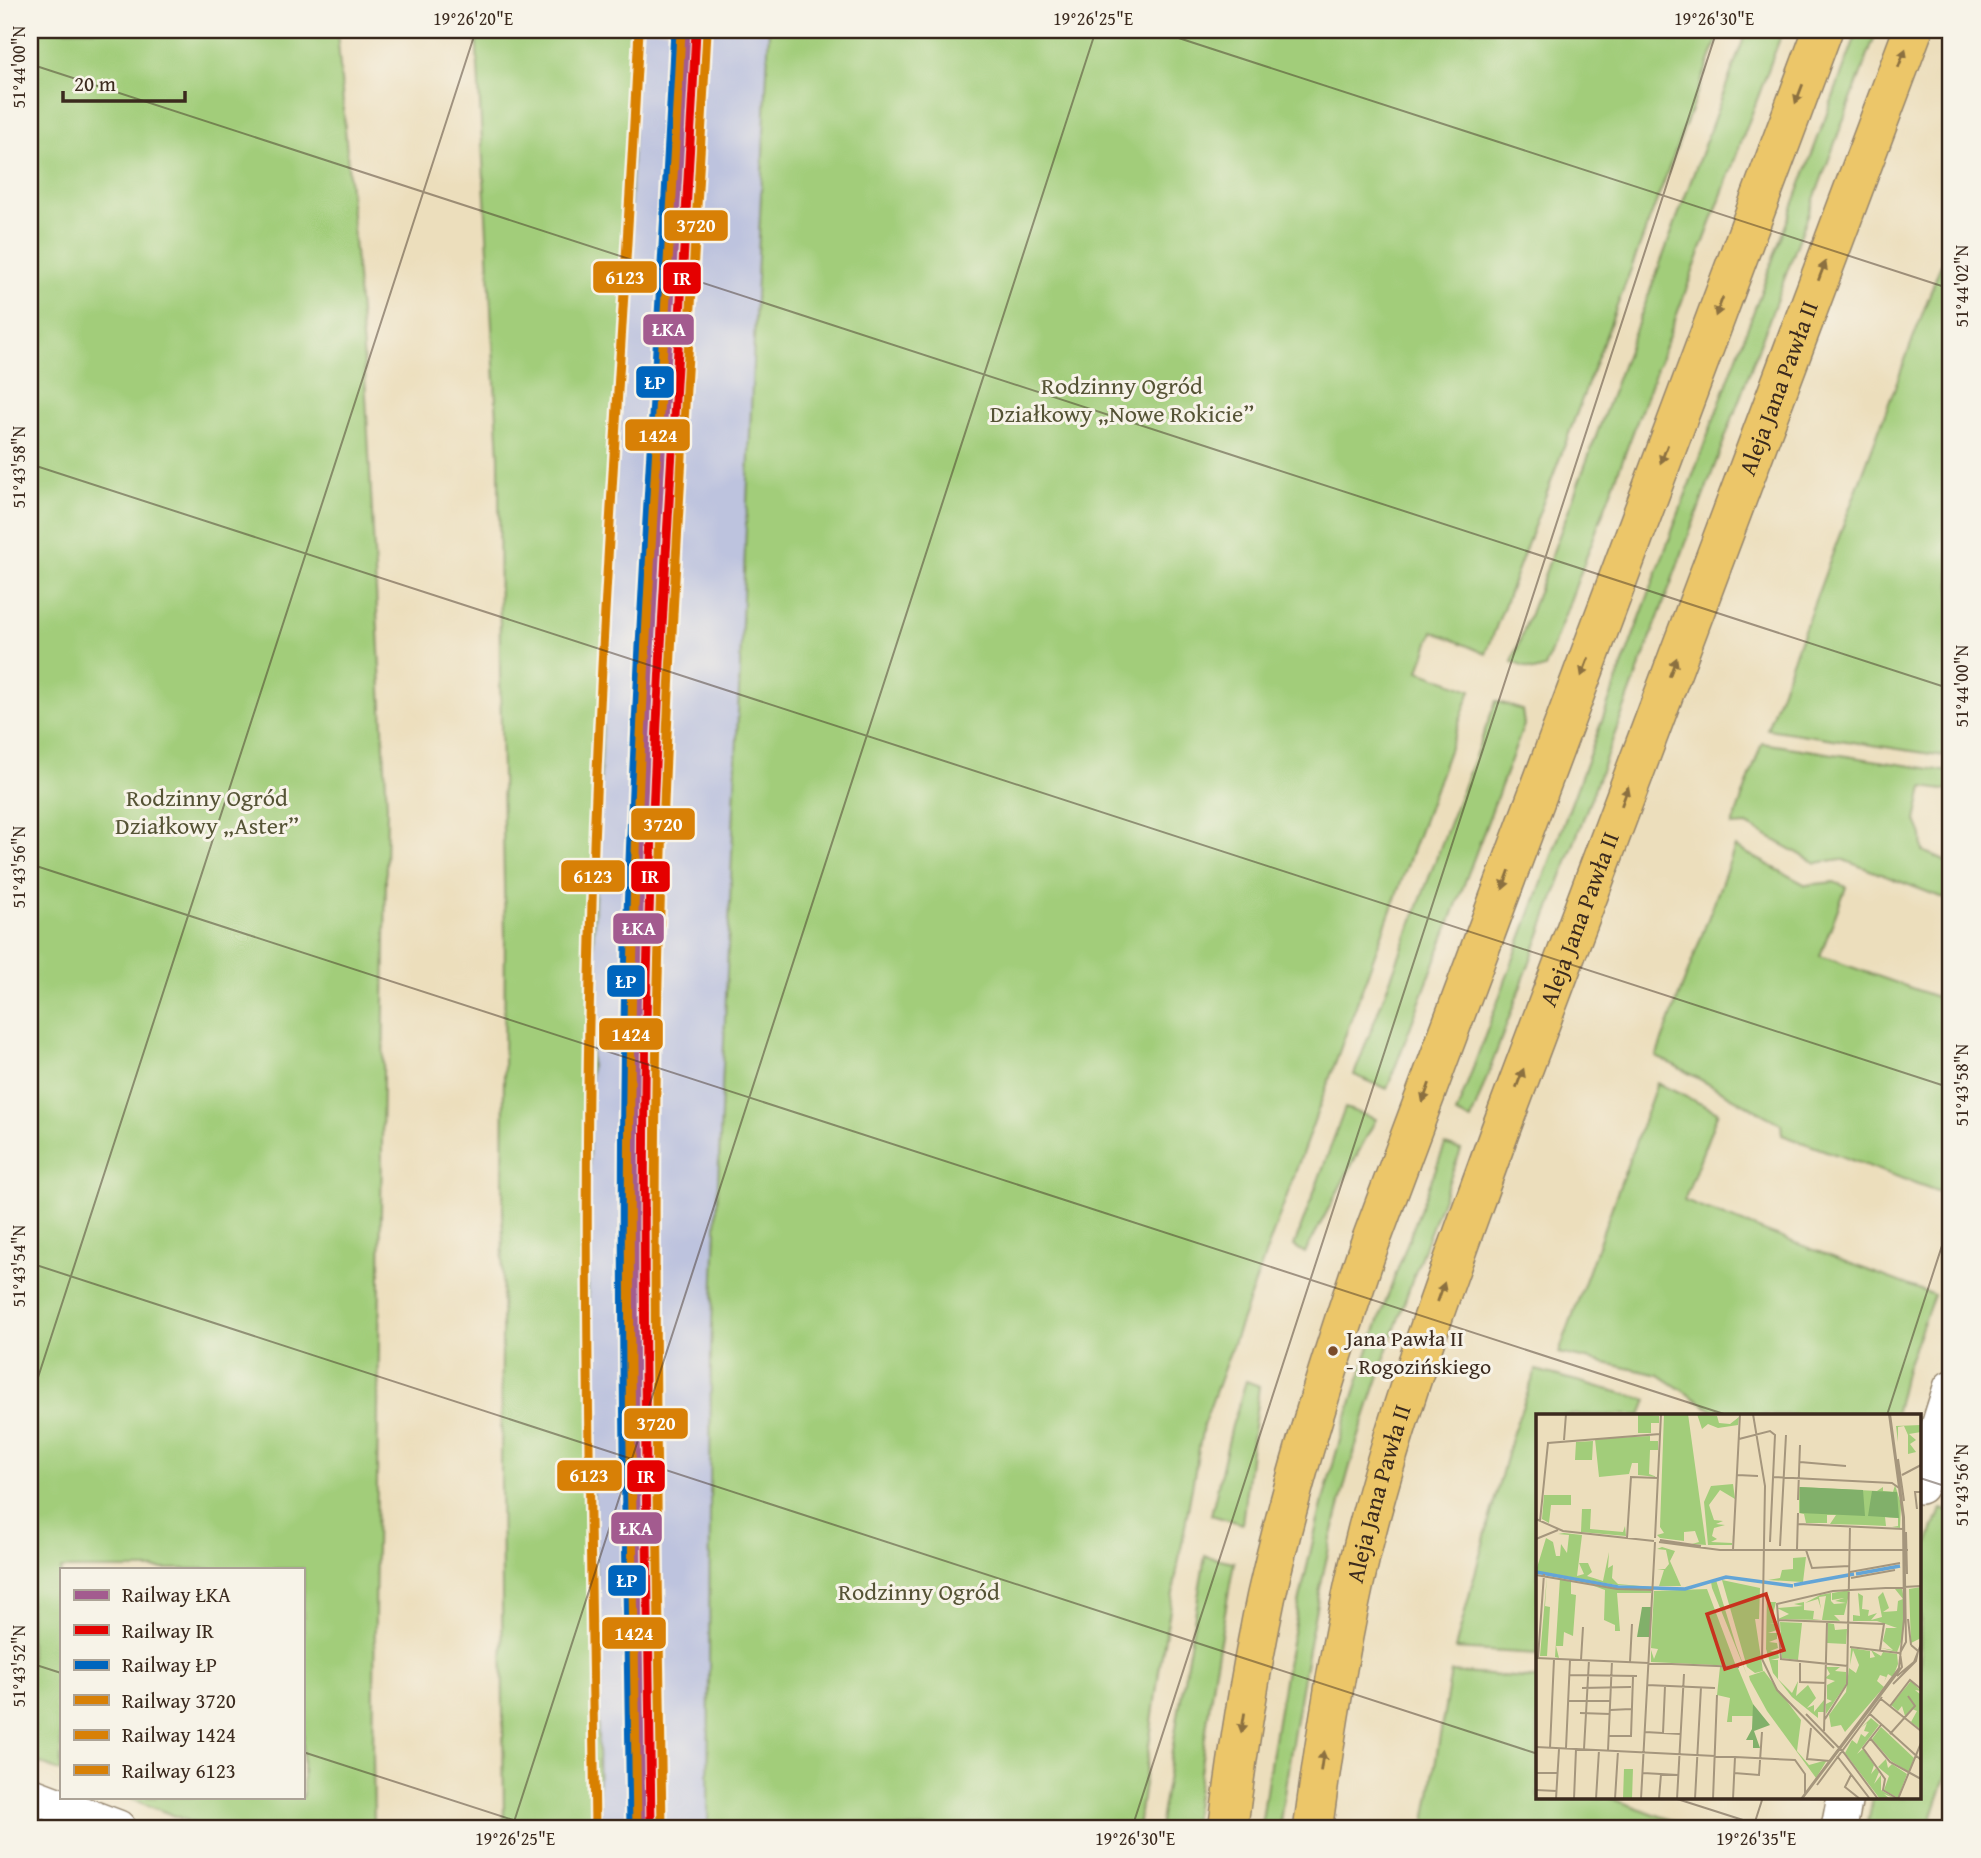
<svg xmlns="http://www.w3.org/2000/svg" width="1981" height="1858" viewBox="0 0 1981 1858" font-family="'Gentium Book Plus',serif">
	<style>
		.industrial { fill: #bdc3de }
		.green { fill: #a2cd7a; stroke: #6e7c4c; stroke-width: 2 }
		.lines { fill: none; stroke-linecap: round; stroke-linejoin: round }
		.minor-casing { stroke: #94846d; stroke-width: 38 }
		.primary-casing { stroke: #94846d; stroke-width: 41 }
		.minor { stroke: #fff; stroke-width: 35 }
		.primary { stroke: #ecc669; stroke-width: 38 }
		.rail-1-casing { stroke: #f7f3e8; stroke-width: 14 }
		.rail-2-casing { stroke: #f7f3e8; stroke-width: 14 }
		.rail-3-casing { stroke: #f7f3e8; stroke-width: 14 }
		.rail-4-casing { stroke: #f7f3e8; stroke-width: 14 }
		.rail-5-casing { stroke: #f7f3e8; stroke-width: 14 }
		.rail-6-casing { stroke: #f7f3e8; stroke-width: 14 }
		.rail-1 { stroke: #a35b8f; stroke-width: 9 }
		.rail-2 { stroke: #e50000; stroke-width: 9 }
		.rail-3 { stroke: #0065bd; stroke-width: 9 }
		.rail-4 { stroke: #d88006; stroke-width: 9 }
		.rail-5 { stroke: #d88006; stroke-width: 9 }
		.rail-6 { stroke: #d88006; stroke-width: 9 }
		.oneway { fill: #8b7040 }
		.ticks { fill: none; stroke: #3b2a1e; stroke-width: 2; stroke-opacity: 0.45 }
		.bus-dot { fill: #7a4b2a; stroke: #f7f3e8; stroke-width: 2.5 }
		.labels { text-anchor: middle; stroke-width: 6; stroke-linejoin: round; paint-order: stroke }
		.bus-label { font-size: 22px; fill: #3b2a1e; stroke: #f7f3e8; text-anchor: start }
		.park-label { font-size: 24px; fill: #555335; stroke: #f7f3e8 }
		.street-label { font-size: 24px; fill: #3b2a1e; stroke: #f7f3e8 }
		.inset-river { fill: none; stroke: #63a5d7; stroke-width: 3.5 }
		.inset-road { fill: none; stroke: #a5967d; stroke-width: 2 }
		.view { fill: #c8321e; fill-opacity: 0.15; stroke: #c8321e; stroke-width: 3.5 }
		.inset-edge { fill: none; stroke: #3b2a1e; stroke-width: 3.5 }
		.line-badge { stroke: #f7f3e8; stroke-width: 2.5 }
		.badge-label { font-size: 19px; text-anchor: middle; font-weight: bold; fill: #fff }
		.neatline { fill: none; stroke: #3b2a1e; stroke-width: 2.5 }
		.ticks-label { font-size: 18px; text-anchor: middle; fill: #3b2a1e }
	</style>
	<rect width="100%" height="100%" fill="#f7f3e8"/>
	<filter id="ink" filterUnits="userSpaceOnUse"><feTurbulence type="fractalNoise" baseFrequency=".0143" numOctaves="2"/><feDisplacementMap in="SourceGraphic" scale="14" xChannelSelector="R" yChannelSelector="G"/><feConvolveMatrix kernelMatrix="1 2 1 2 8 2 1 2 1" color-interpolation-filters="sRGB"/></filter>
	<filter id="wash" filterUnits="userSpaceOnUse"><feTurbulence type="fractalNoise" baseFrequency=".00686" numOctaves="4" result="noise"/><feDisplacementMap in="SourceGraphic" scale="28" xChannelSelector="R" yChannelSelector="G"/><feGaussianBlur stdDeviation="1.57" result="paint"/><feColorMatrix in="noise" values="0 0 0 0 0 0 0 0 0 0 0 0 0 0 0 0 0 1.4 0 .05"/><feComposite in="paint" operator="in"/></filter>
	<g filter="url(#wash)">
		<rect width="100%" height="100%" fill="#ecdebc"/>
		<path class="industrial" d="M637 30H769L754 339 711 1347 708 1828H599L597 1645 587 1249 593 947 609 579 627 286Z"/>
		<path class="green" d="M30 30H337L365 375 387 806 373 1752 374 1828H206L126 1797H303V1569H61V1772L30 1759Z
			M476 30H637L627 286 609 579 593 947 587 1249 597 1645 599 1828H504L501 1477 505 935 500 674 499 457Z
			M769 30H1721L1486 654 1433 631 1419 671 1471 690 1203 1426 1159 1671 1138 1828H708L711 1347 754 339Z
			M1747 30H1783L1545 668 1534 671 1512 662Z
			M1858 30H1877L1471 1120 1456 1114Z
			M1941 264 1951 268V679L1944 710 1951 713V757L1767 729Z
			M1496 701 1522 710 1524 725 1387 1089 1354 1075Z
			M1762 743 1951 772V791L1923 787 1916 821 1922 836 1923 851 1951 864V901L1841 859 1816 863 1747 825 1732 826Z
			M1735 847 1806 885 1834 882 1846 887 1820 956 1951 1002V1196L1782 1135 1781 1124 1674 1065 1656 1057Z
			M1657 1083 1718 1112 1684 1201 1934 1295 1906 1369 1895 1415H1725L1712 1410 1659 1375 1559 1353Z
			M1345 1108 1376 1119 1305 1253 1294 1246Z
			M1445 1145 1461 1150C1423 1249 1386 1348 1355 1449 1318 1573 1298 1701 1279 1828H1261C1278 1700 1301 1574 1337 1450 1367 1346 1406 1246 1445 1145Z
			M1536 1370 1647 1400 1641 1415H1538V1654L1455 1649 1512 1435Z
			M1246 1381 1259 1386 1242 1524 1211 1515 1232 1426Z
			M1941 1509 1951 1512V1760L1928 1828H1867L1873 1797H1920V1565Z
			M1205 1556 1234 1562 1214 1674 1192 1828H1159Z
			M1451 1672 1538 1679V1797H1608L1693 1828H1424Z"/>
	</g>
	<g filter="url(#ink)">
		<g class="lines">
			<g class="minor-casing">
				<path id="minor" d="M1920 1486 1951 1388
					M30 1795 118 1828
					M1839 1828 1845 1797"/>
			</g>
			<g class="primary-casing">
				<g id="primary">
					<path d="M1228 1828C1238 1751 1250 1673 1266 1597 1292 1481 1328 1367 1366 1254L1823 30"/>
					<path id="s1" d="M1313 1828C1326 1728 1342 1628 1367 1530 1402 1394 1453 1263 1500 1131L1913 30"/>
				</g>
			</g>
			<use href="#minor" class="minor"/>
			<use href="#primary" class="primary"/>
			<g class="rail-1-casing">
				<path id="rail-1" d="M641 1828C637 1545 630 1261 637 978 645 662 669 346 686 30"/>
			</g>
			<g class="rail-2-casing">
				<path id="rail-2" d="M651 1828C648 1545 640 1261 647 978 656 662 680 346 696 31"/>
			</g>
			<g class="rail-3-casing">
				<path id="rail-3" d="M631 1828C627 1545 619 1261 626 978 635 662 659 346 675 30"/>
			</g>
			<g class="rail-4-casing">
				<path id="rail-4" d="M662 1828C658 1545 651 1262 658 979 666 662 690 347 707 31"/>
			</g>
			<g class="rail-5-casing">
				<path id="rail-5" d="M637 1828C633 1545 625 1262 632 978 640 662 665 347 681 31"/>
			</g>
			<g class="rail-6-casing">
				<path id="rail-6" d="M595 1828C591 1545 583 1261 590 978 597 662 623 346 639 30"/>
			</g>
			<use href="#rail-1" class="rail-1"/>
			<use href="#rail-2" class="rail-2"/>
			<use href="#rail-3" class="rail-3"/>
			<use href="#rail-4" class="rail-4"/>
			<use href="#rail-5" class="rail-5"/>
			<use href="#rail-6" class="rail-6"/>
		</g>
		<defs><path id="oneway-solid" d="M-6-.8H1V-3.2L6.5 0L1 3.2V.8H-6Z" transform="scale(1.75)"/></defs>
		<g class="oneway">
			<use href="#oneway-solid" transform="translate(1902 58) rotate(-69)"/>
			<use href="#oneway-solid" transform="translate(1799 94) rotate(111)"/>
			<use href="#oneway-solid" transform="translate(1822 271) rotate(-69)"/>
			<use href="#oneway-solid" transform="translate(1719 307) rotate(111)"/>
			<use href="#oneway-solid" transform="translate(1664 454) rotate(111)"/>
			<use href="#oneway-solid" transform="translate(1585 667) rotate(111)"/>
			<use href="#oneway-solid" transform="translate(1673 667) rotate(-69)"/>
			<use href="#oneway-solid" transform="translate(1625 796) rotate(-70)"/>
			<use href="#oneway-solid" transform="translate(1506 880) rotate(110)"/>
			<use href="#oneway-solid" transform="translate(1520 1078) rotate(-69)"/>
			<use href="#oneway-solid" transform="translate(1426 1093) rotate(110)"/>
			<use href="#oneway-solid" transform="translate(1441 1292) rotate(-71)"/>
			<use href="#oneway-solid" transform="translate(1243 1723) rotate(99)"/>
			<use href="#oneway-solid" transform="translate(1322 1761) rotate(-82)"/>
		</g>
	</g>
	<path class="ticks" d="M1154 30 1951 289M30 64 1951 689M30 464 1951 1088M30 864 1727 1415M30 1263 1538 1754M30 1402 476 30M1887 1415 1951 1218M1920 1478 1951 1488M30 1663 61 1673M303 1752 538 1828M1671 1797 1768 1828M512 1828 1096 30M1132 1828 1717 30M1753 1828 1763 1797"/>
	<circle class="bus-dot" cx="1333" cy="1351" r="6"/>
	<g class="labels">
		<g class="bus-label">
			<text x="1346" y="1346">Jana Pawła II<tspan x="1346" dy="28">- Rogozińskiego</tspan></text>
		</g>
		<g class="park-label">
			<text x="1122" y="394">Rodzinny Ogród<tspan x="1122" dy="28">Działkowy „Nowe Rokicie”</tspan></text>
			<text x="207" y="806">Rodzinny Ogród<tspan x="207" dy="28">Działkowy „Aster”</tspan></text>
			<text x="919" y="1600">Rodzinny Ogród</text>
		</g>
		<g class="street-label">
			<text dy="8" stroke="none"><textPath href="#s1" startOffset="1517">Aleja Jana Pawła II</textPath></text>
			<text dy="8" stroke="none"><textPath href="#s1" startOffset="950">Aleja Jana Pawła II</textPath></text>
			<text dy="8" stroke="none"><textPath href="#s1" startOffset="341">Aleja Jana Pawła II</textPath></text>
		</g>
	</g>
	<g transform="translate(1536 1414)">
		<rect width="385" height="385" fill="#ecdebc"/>
		<path d="M102 0 123 2V9H115V19H102ZM128 0H152L170 131 156 130 163 128 159 117 148 118V127L124 124 121 121 128 119 124 113ZM161 0 181 2 183 9 194 10 203 3 202 11 182 14 172 10 166 15ZM385 11V18L373 20 380 26 374 30 380 38 372 40V21L368 12 362 13V28L360 12ZM114 22V27H122V36H114L113 60 121 63 102 61V49H96L93 60 63 63 59 25ZM57 27 56 46H39L40 28ZM197 70 199 85 184 76 173 91 178 106 187 107 180 110 189 111 178 114 176 122 181 125 175 128 196 129 198 113 196 131H172L168 88 175 72ZM359 71 365 90 364 114 356 113 362 112V104L349 103 350 112 329 111 294 110 300 101H291V109H270L268 100 263 99V73L341 77 347 73V77L357 78ZM8 81H35V91H15L13 109 6 105ZM46 95H55L54 115 87 118 89 112 90 122 45 118ZM28 119 46 121 41 162 48 160 43 149H52L56 158 51 162 67 167 73 138 72 154 77 151 76 164 82 170 115 173 80 171 0 157 10 124 17 128 20 142H24L25 130 31 139 33 121 22 120ZM126 133 139 137 134 147 145 172H123L128 156 121 155H129L133 150 130 136 121 135ZM270 143 267 168 232 166 244 164 246 156 257 155V144ZM11 161 9 192 14 193 11 242H4ZM24 164 35 168V180L40 181 37 222 28 218 27 232H20L23 244 19 243ZM180 166 200 231 211 261 176 174 175 168ZM186 166 224 174 223 205H219L227 257 219 259 211 253ZM58 172 115 177V179H81L84 217H79V211L68 206 69 176ZM385 173V224L375 229 373 175ZM171 175 200 252 115 248V236L118 245 122 235 115 234 118 177ZM359 175H366L367 180V223L361 238 345 234 357 236 347 227 350 214H361L341 207H317V201L324 202 322 179 327 182 326 195 333 196 332 202 341 199 335 206 346 203 342 183 347 178 353 194 347 198 361 197 362 187 367 185ZM314 176 308 201H298L304 207 286 206 290 182 283 183 285 195 282 185 269 189 284 181 295 179V187L298 190 310 189 299 187 308 184 296 186V179ZM231 177 233 188H240L236 205 242 208 234 210 242 209 241 216 232 219H241V225L233 228 241 229 242 234 234 237 242 238 243 244 235 246H242V265L256 279 262 267 260 282 272 271 280 284 271 294 278 291V298L288 286V298H282V304L256 283 237 259 230 235ZM268 188V196L278 197 277 205 285 206 242 205 253 200 241 194 267 192 258 190ZM244 208 266 209 262 246 246 244ZM292 209 298 210 299 216 311 215 310 230 291 229ZM315 234 334 237V244L339 243 335 236 345 242 347 238 361 240 362 250 357 263 352 260 348 268 350 263 344 261 341 267 348 273 309 318 305 311 295 313 293 301 310 278 313 254 320 259 323 251 317 236 314 251ZM184 253 202 254 217 290V302H196V308H191L194 284 181 281ZM290 253H304L299 257 310 258 311 269 290 300V290L296 287 291 285V271L299 267 289 264 294 260ZM228 257 265 306 261 337 273 351 291 346 280 364 231 297 214 266 213 262ZM375 267 385 277 379 276 385 281 384 315 375 308 381 297 376 295 369 302 366 292 362 297 355 291ZM335 304 343 311 321 340 327 335 338 351 335 360 340 354 343 358 338 370 345 361V376L360 385 348 380 354 385H344L309 339 316 326 321 330 325 320 329 323 333 318 328 317 331 309 325 314ZM345 313 378 344 373 358 355 347 336 325ZM350 345 352 354 356 350 371 360 362 384 348 376 353 362 342 353ZM88 355H97L96 385H87Z" fill="#a2cd7a"/>
		<path d="M264 73 327 76 329 102 264 99ZM336 77 361 78 363 104 332 102ZM106 193H116L114 223H101ZM217 290 234 311 218 317 224 334H217V326H210L216 315Z" fill="#81b06a"/>
		<path class="inset-river" d="M0 158 82 173 149 175 190 163 257 172M320 160 364 152M258 171 318 160"/>
		<path class="inset-road" d="M217 0 229 72 226 245 241 276 298 334M203 25 234 17 239 21 234 128M28 26 30 0M362 45 368 87M264 48 310 52M201 61 222 62M366 61 385 51M237 63 356 69 363 74M262 86 264 31M381 95 379 78H385M0 105 27 117 118 127M4 107 12 29 124 20M262 110 367 115M370 118 371 160M91 124 95 63 122 64M119 124 125 0M0 125 22 116M124 126 165 132M123 128 184 136H372M244 132 250 21M261 135 262 99M197 136 204 0M270 136 276 154 313 152M314 158 364 149M0 161 81 175 117 176M315 164 359 156M372 205 375 231M243 206 348 210 344 236M314 233 363 239M0 244 203 253M2 244 8 160M45 246 47 213M94 248 96 210M264 249V268L290 269M312 252 245 245 241 190 297 177 385 172M34 261 101 262M361 262 378 248 385 230M357 270 380 247 382 237 375 231M111 271 179 274M46 274 95 273M345 285 385 317M32 287H74M354 292 374 266 385 275M74 296 95 295M44 299 74 300M270 300 308 339 342 385M334 300 385 346M289 305 311 270 314 112M345 311 327 334 349 365 347 376 362 385M275 314 271 345 294 347M288 317 291 208M109 318 144 320M127 319 129 272M354 320 379 292 372 282M72 322H95L97 263M334 324 354 348 385 365M0 333 259 346 269 360V379M14 334 18 245M30 334 34 246M48 335 53 246M72 336 76 247M301 342 334 385M0 359H22M107 359 142 361M198 359 223 361 226 318M315 361 309 373 324 385M281 371 346 283M0 376 21 377M20 385 23 335M38 385 40 335M60 385 63 336M79 385 82 337M105 385 119 128M123 385 125 360M141 385 148 260M159 385 165 273M177 385 181 281M197 385 199 343M265 385 363 254 368 205 367 103 353 0M266 385 366 253 364 239 370 228 368 103 354 0M362 385 385 329"/>
		<path class="view" d="M230 180 248 236 189 255 171 200Z"/>
		<rect width="385" height="385" class="inset-edge"/>
	</g>
	<g class="line-badge">
		<rect x="663" y="209" width="66" height="33" rx="7" fill="#d88006"/>
		<rect x="592" y="260" width="66" height="34" rx="7" fill="#d88006"/>
		<rect x="662" y="261" width="40" height="34" rx="7" fill="#e50000"/>
		<rect x="642" y="313" width="53" height="33" rx="7" fill="#a35b8f"/>
		<rect x="635" y="365" width="40" height="34" rx="7" fill="#0065bd"/>
		<rect x="624" y="418" width="67" height="34" rx="7" fill="#d88006"/>
		<rect x="630" y="807" width="66" height="34" rx="7" fill="#d88006"/>
		<rect x="560" y="859" width="66" height="34" rx="7" fill="#d88006"/>
		<rect x="630" y="860" width="41" height="33" rx="7" fill="#e50000"/>
		<rect x="612" y="912" width="53" height="33" rx="7" fill="#a35b8f"/>
		<rect x="606" y="964" width="40" height="34" rx="7" fill="#0065bd"/>
		<rect x="598" y="1017" width="66" height="34" rx="7" fill="#d88006"/>
		<rect x="623" y="1407" width="66" height="33" rx="7" fill="#d88006"/>
		<rect x="556" y="1459" width="67" height="33" rx="7" fill="#d88006"/>
		<rect x="626" y="1459" width="40" height="34" rx="7" fill="#e50000"/>
		<rect x="610" y="1511" width="53" height="34" rx="7" fill="#a35b8f"/>
		<rect x="607" y="1564" width="40" height="33" rx="7" fill="#0065bd"/>
		<rect x="601" y="1616" width="66" height="34" rx="7" fill="#d88006"/>
	</g>
	<g class="badge-label">
		<text x="696" y="232">3720</text>
		<text x="625" y="284">6123</text>
		<text x="682" y="285">IR</text>
		<text x="669" y="336">ŁKA</text>
		<text x="655" y="389">ŁP</text>
		<text x="658" y="442">1424</text>
		<text x="663" y="831">3720</text>
		<text x="593" y="883">6123</text>
		<text x="650" y="883">IR</text>
		<text x="639" y="935">ŁKA</text>
		<text x="626" y="988">ŁP</text>
		<text x="631" y="1041">1424</text>
		<text x="656" y="1430">3720</text>
		<text x="589" y="1482">6123</text>
		<text x="646" y="1483">IR</text>
		<text x="636" y="1535">ŁKA</text>
		<text x="627" y="1587">ŁP</text>
		<text x="634" y="1640">1424</text>
	</g>
	<rect width="1981" height="1858" fill="none" stroke="#f7f3e8" stroke-width="77"/>
	<rect x="60" y="1568" width="245" height="231" fill="#f7f3e8" stroke="#aca397" stroke-width="2"/>
	<rect x="74" y="1590" width="35" height="10" fill="#a35b8f" stroke="#aca397" stroke-width="2"/>
	<text x="122" y="1602" font-size="21" fill="#3b2a1e">Railway ŁKA</text>
	<rect x="74" y="1625" width="35" height="10" fill="#e50000" stroke="#aca397" stroke-width="2"/>
	<text x="122" y="1638" font-size="21" fill="#3b2a1e">Railway IR</text>
	<rect x="74" y="1660" width="35" height="10" fill="#0065bd" stroke="#aca397" stroke-width="2"/>
	<text x="122" y="1672" font-size="21" fill="#3b2a1e">Railway ŁP</text>
	<rect x="74" y="1695" width="35" height="10" fill="#d88006" stroke="#aca397" stroke-width="2"/>
	<text x="122" y="1708" font-size="21" fill="#3b2a1e">Railway 3720</text>
	<rect x="74" y="1730" width="35" height="10" fill="#d88006" stroke="#aca397" stroke-width="2"/>
	<text x="122" y="1742" font-size="21" fill="#3b2a1e">Railway 1424</text>
	<rect x="74" y="1765" width="35" height="10" fill="#d88006" stroke="#aca397" stroke-width="2"/>
	<text x="122" y="1778" font-size="21" fill="#3b2a1e">Railway 6123</text>
	<path d="M63 91v10h122v-10" fill="none" stroke="#3b2a1e" stroke-width="3.5"/>
	<text x="74" y="91" font-size="21" fill="#3b2a1e" stroke="#f7f3e8" stroke-width="5" paint-order="stroke">20 m</text>
	<rect x="38" y="38" width="1904" height="1782" class="neatline"/>
	<g class="ticks-label">
		<text x="473" y="25">19°26'20"E</text>
		<text x="1093" y="25">19°26'25"E</text>
		<text x="1714" y="25">19°26'30"E</text>
		<text transform="translate(19 67) rotate(-90)" y="6">51°44'00"N</text>
		<text transform="translate(1962 286) rotate(-90)" y="6">51°44'02"N</text>
		<text transform="translate(19 467) rotate(-90)" y="6">51°43'58"N</text>
		<text transform="translate(1962 686) rotate(-90)" y="6">51°44'00"N</text>
		<text transform="translate(19 867) rotate(-90)" y="6">51°43'56"N</text>
		<text transform="translate(1962 1085) rotate(-90)" y="6">51°43'58"N</text>
		<text transform="translate(19 1266) rotate(-90)" y="6">51°43'54"N</text>
		<text transform="translate(1962 1485) rotate(-90)" y="6">51°43'56"N</text>
		<text transform="translate(19 1666) rotate(-90)" y="6">51°43'52"N</text>
		<text x="515" y="1845">19°26'25"E</text>
		<text x="1135" y="1845">19°26'30"E</text>
		<text x="1756" y="1845">19°26'35"E</text>
	</g>
</svg>
